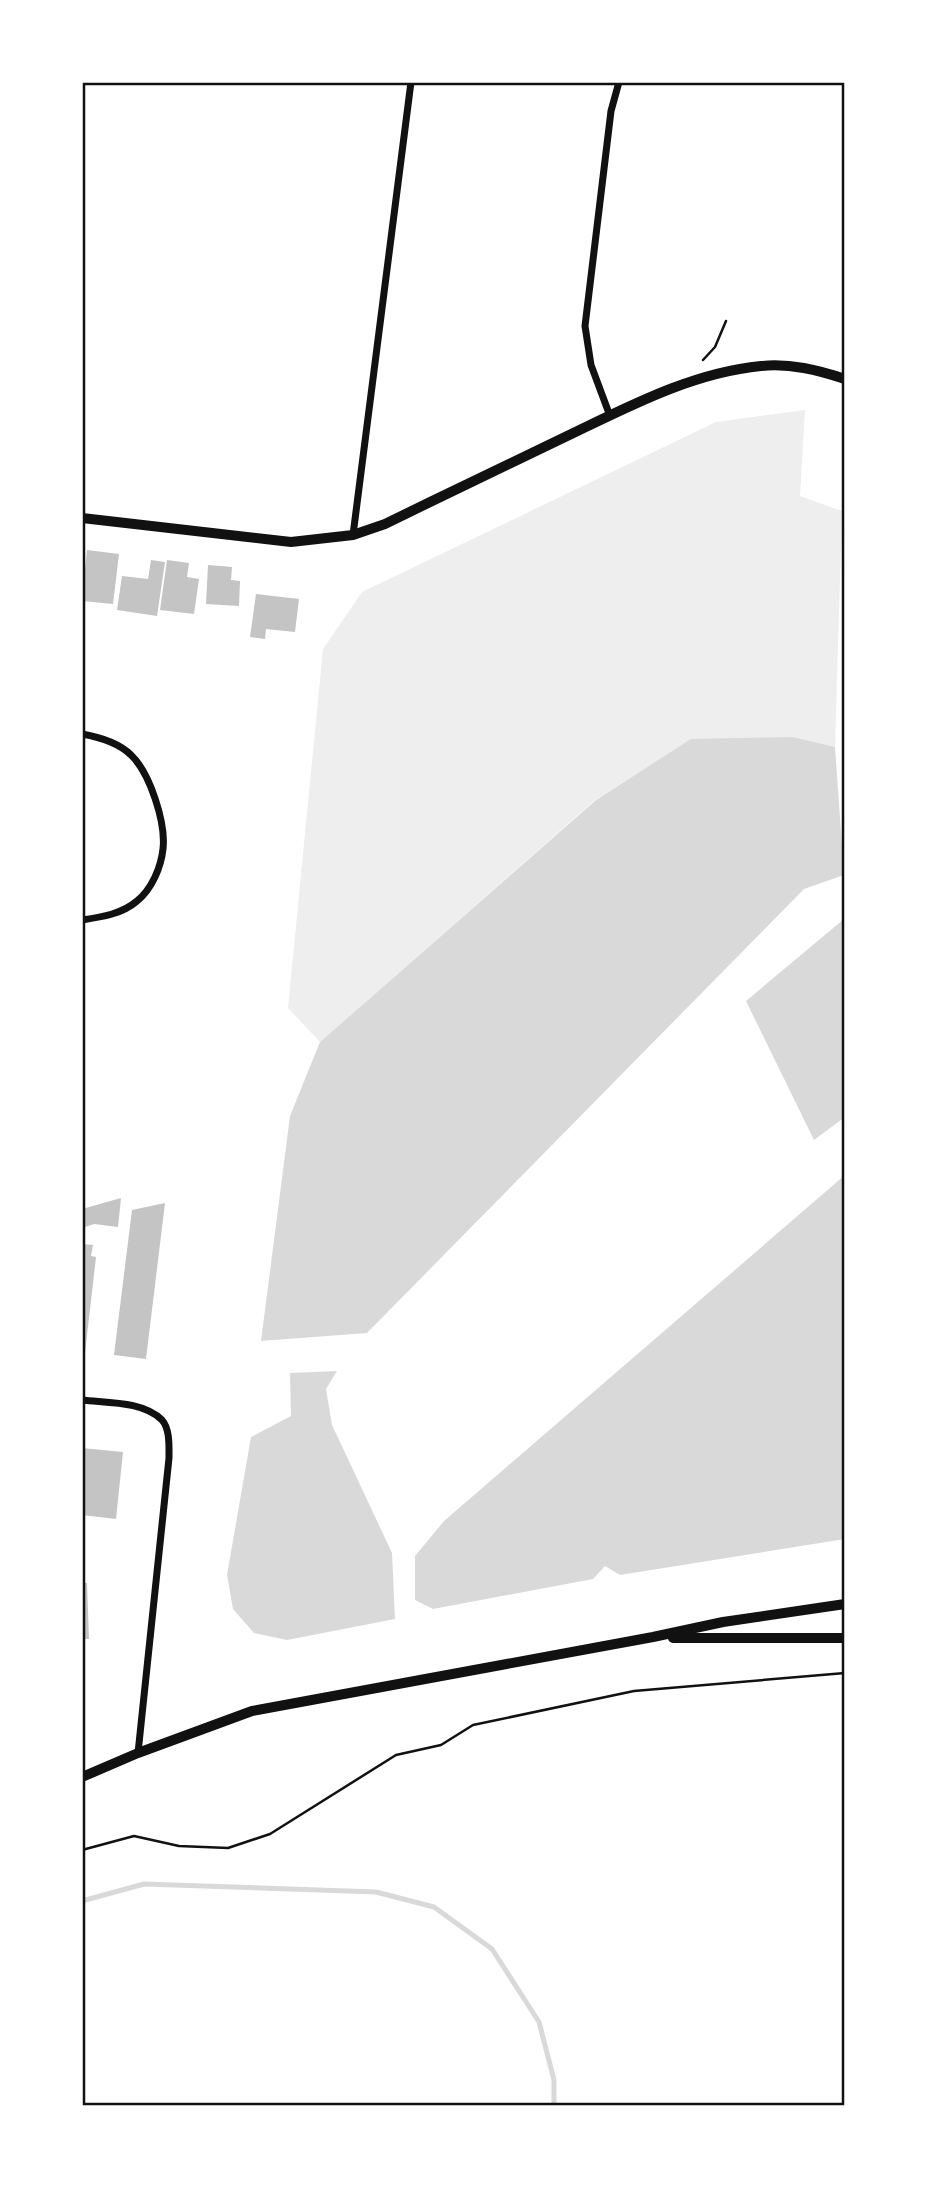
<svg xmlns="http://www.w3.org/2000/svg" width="927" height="2188" viewBox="0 0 927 2188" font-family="'IBM Plex Sans',sans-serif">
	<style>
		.green { fill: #eee }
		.water { fill: #d9d9d9 }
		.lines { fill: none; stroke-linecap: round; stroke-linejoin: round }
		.stream { stroke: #d9d9d9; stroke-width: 5 }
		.building { fill: #c4c4c4 }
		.path { stroke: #111; stroke-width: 2.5 }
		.minor { stroke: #111; stroke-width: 7 }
		.tertiary { stroke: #111; stroke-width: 10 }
		.secondary { stroke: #111; stroke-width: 10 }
		.neatline { fill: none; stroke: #111; stroke-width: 2.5 }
	</style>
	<rect width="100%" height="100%" fill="#fff"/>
	<path class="green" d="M805 410 800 496 842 511 835 747 793 737 691 740 595 800 320 1042 288 1008 323 649 362 592 716 422Z"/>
	<path class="water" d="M793 737 835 747 844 875 804 889 367 1333 261 1341 290 1116 320 1042 596 800 691 739Z
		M844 919 845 1117 814 1140 746 1001Z
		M845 1175V1539L620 1575 605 1566 593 1579 433 1609 415 1600V1556L444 1521Z
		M337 1371 326 1389 332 1425 392 1553 395 1619 287 1640 254 1633 233 1609 227 1575 251 1437 291 1416 290 1373Z"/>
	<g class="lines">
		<path class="stream" d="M82 1901 144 1884 376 1892 434 1907 492 1949 539 2022 554 2080V2106"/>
	</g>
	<path class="building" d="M87 550 119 554 113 604 82 601Z
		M151 560 165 562 157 616 117 610 122 576 148 579Z
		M167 560 189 563 187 577 199 579 194 614 160 610Z
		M208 565 232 567 231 580 240 581 239 606 206 604Z
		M256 594 299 599 295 632 266 629 265 639 250 637Z
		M121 1198 118 1227 94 1224 82 1228V1209Z
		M165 1203 146 1359 114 1355 132 1210Z
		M82 1244 93 1245 91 1256 96 1257 85 1353H82Z
		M82 1448 123 1452 116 1519 82 1515Z
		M82 1583H87L89 1639H82Z"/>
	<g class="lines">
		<path class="path" d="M703 360 715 347 726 321
			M82 1850 134 1836 179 1846 228 1848 270 1834 396 1755 441 1745 473 1725 634 1691 845 1673"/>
		<path class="minor" d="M610 416 591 365 585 326 611 111 619 82
			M353 535 411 82
			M82 734C99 737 118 742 131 755 150 773 166 823 163 849 161 867 152 889 137 901 122 914 102 917 82 920
			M82 1400C107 1403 143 1401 162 1420 170 1429 169 1446 169 1458L138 1753"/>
		<path class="tertiary" d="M82 518 291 542 353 535 385 524C444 495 503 467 563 438 626 408 690 373 761 366 790 363 818 370 845 379"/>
		<path class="secondary" d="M673 1638H845
			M82 1777 138 1753 252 1711 653 1637 723 1622 845 1604"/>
	</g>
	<rect width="927" height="2188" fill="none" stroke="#ffffff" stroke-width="168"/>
	<rect x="84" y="84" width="759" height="2020" class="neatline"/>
</svg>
